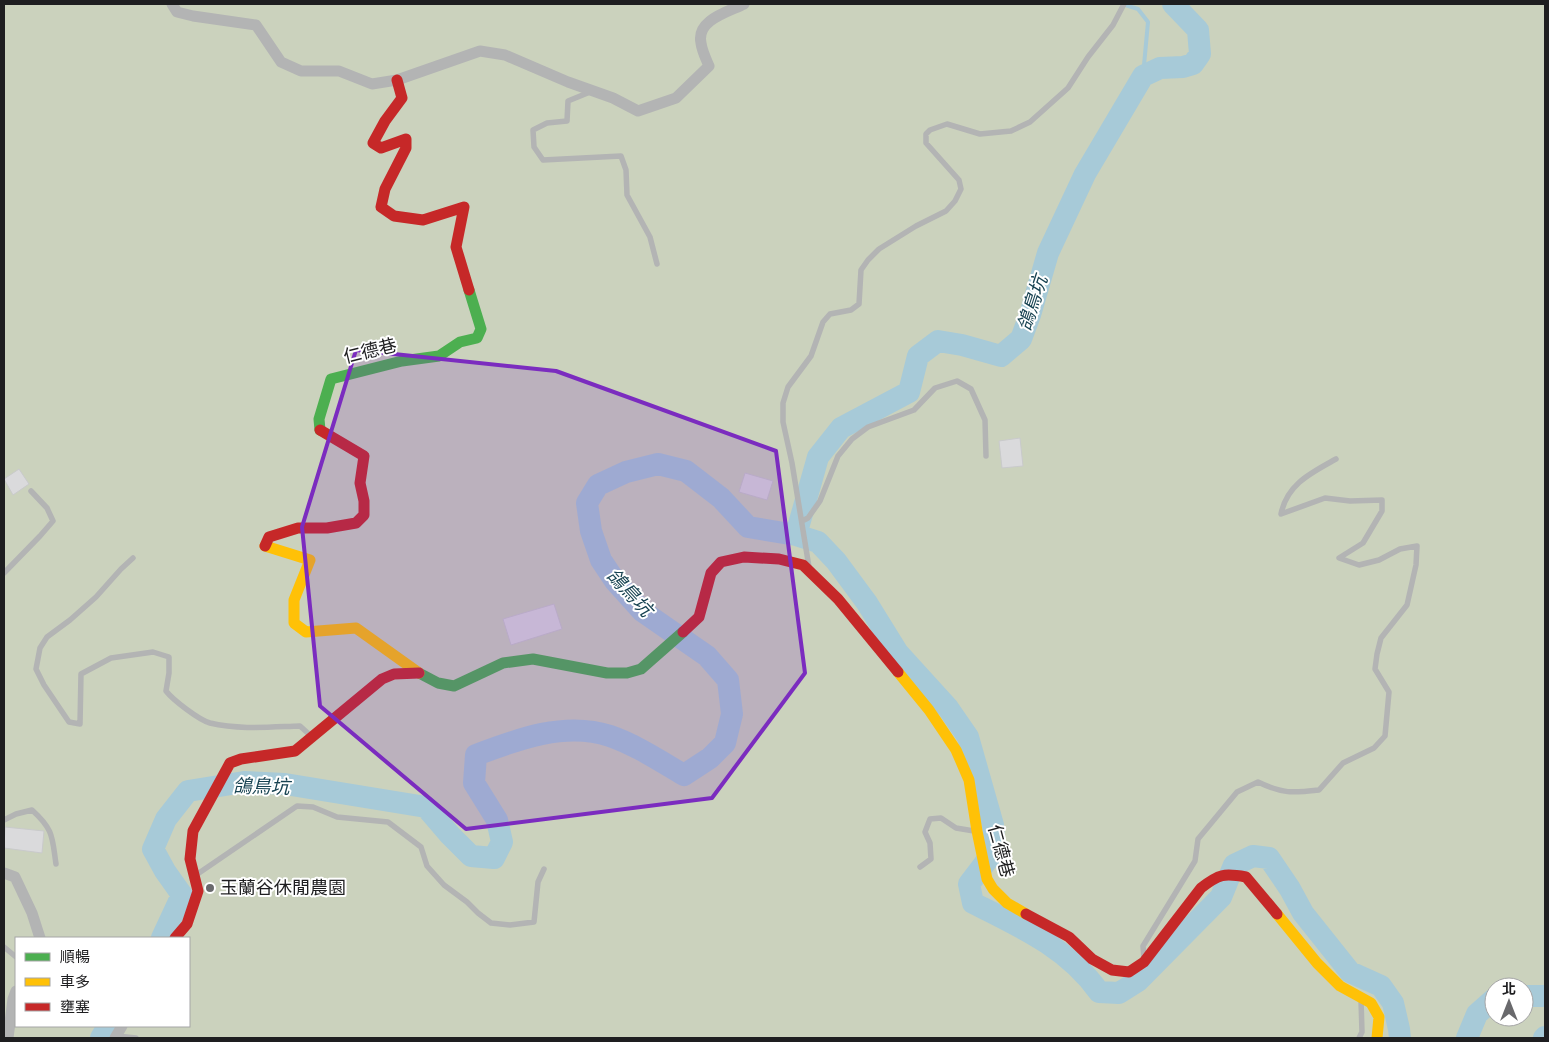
<svg xmlns="http://www.w3.org/2000/svg" width="1549" height="1042" viewBox="0 0 1549 1042" font-family="Arial,'Noto Sans TC',sans-serif">
	<style>
		.forest { fill: #cbd2bd; fill-rule: evenodd }
		.lines { fill: none; stroke-linecap: round; stroke-linejoin: round }
		.stream { stroke: #a7cad8; stroke-width: 4 }
		.river { stroke: #a7cad8; stroke-width: 22 }
		.building { fill: #dadadc; stroke: #c9cacb }
		.lane { stroke: #b3b4b4; stroke-width: 5.5 }
		.street { stroke: #b3b4b4; stroke-width: 11 }
		.fast { stroke: #4caf50; stroke-width: 11 }
		.slow { stroke: #ffc107; stroke-width: 11 }
		.jam { stroke: #c62828; stroke-width: 11 }
		.marked { fill: #7b2cbf; fill-opacity: 0.2; stroke: #7b2cbf; stroke-width: 4; stroke-linejoin: round }
		.poi-dot { fill: #69696c; stroke: #fff; stroke-width: 2 }
		.labels { text-anchor: middle; stroke-width: 4; stroke-linejoin: round; paint-order: stroke }
		.street-label { font-size: 18px; fill: #1e1e20; stroke: #fff }
		.poi-label { font-size: 18px; fill: #1e1e20; stroke: #fff; text-anchor: start }
		.water-label { font-size: 19px; font-style: italic; fill: #174251; stroke: #fff }
	</style>
	<rect width="100%" height="100%" fill="#f3f5f8"/>
	<path class="forest" d="M4 4H1545V1038H4ZM16 938H189V1026H16ZM1494 987H1524V1017H1494Z"/>
	<g class="lines">
		<path class="stream" d="M1122 4 1138 9 1148 22 1143 76"/>
		<path class="river" d="M796 535 818 457 841 428 909 392 918 356 938 341 962 345 1001 356 1021 339 1030 315 1048 253 1085 174 1143 76 1160 68 1183 67 1193 64 1200 54 1198 30 1173 4
			M162 938 182 895 165 871 153 849 166 819 188 791 244 782 285 784 426 807 450 835 471 856 494 858 502 842 497 820 474 783 476 755C518 739 566 721 610 736 636 745 660 761 684 775L710 758 725 743 732 714 728 680 707 656 642 611 615 581 601 560 591 531 587 503 598 485 626 472 658 464 686 471 721 498 748 527 796 535 818 542 836 561 867 603 898 653 948 708 968 737 993 825 995 850 969 884 973 903C1021 927 1068 948 1099 992L1119 993 1138 981 1221 897 1234 865 1253 856 1269 858 1290 889 1303 913 1350 972 1381 986 1393 1003 1399 1029 1400 1038
			M1524 996H1545
			M101 1038 108 1026
			M1467 1038 1477 1014 1494 999
			M1544 1038 1545 1037"/>
	</g>
	<path class="building" d="M1020 438 1023 466 1002 468 999 441Z
		M19 469 29 484 13 495 4 479Z
		M745 473 773 481 767 500 739 492Z
		M554 604 562 629 511 645 503 619Z
		M5 827 44 831 42 853 4 848Z"/>
	<g class="lines">
		<path class="lane" d="M590 92 568 101 567 121 547 123 533 130 534 147 543 160 621 156 626 170 627 195 650 237 657 264
			M802 521 808 518 820 501 838 456 852 439 868 427 914 410 935 388 957 381 971 389 985 420 986 456
			M133 558 121 569 96 597 70 620 47 637 40 648 36 669 44 685 69 722 80 724 81 674 111 658 153 652 169 657V673L166 691C173 700 199 720 210 723 239 730 270 727 300 726L311 736
			M809 567 792 463 783 422V403L788 387 811 356 823 322 830 314 851 310 859 304 861 270 868 260 879 249 916 226 946 211 955 201 961 189 959 180 926 143V134L930 130 947 124 980 134 1011 131 1030 122 1068 88 1088 57 1113 25 1124 4
			M4 573 40 536 53 521 47 508 31 491
			M4 820 16 814 32 810C54 830 52 837 56 864
			M920 867 931 859 930 843 925 832 930 819 941 818 956 828 974 831
			M196 875 297 806 313 807 337 817 388 822 421 847 427 866 444 885 467 902 478 913 491 923 510 925 534 922 538 882 544 869
			M4 947 16 957
			M1144 958 1143 946 1195 861 1198 839 1237 792 1258 782C1283 794 1292 793 1319 790L1343 763 1374 748 1385 736 1389 692 1375 669 1377 654 1381 638 1407 605 1416 565 1417 546 1400 549 1379 560 1359 565 1339 558 1363 543 1382 511V500L1350 501 1325 498 1281 514C1287 484 1311 473 1336 459
			M117 1036 136 1038
			M1359 1038 1362 1032 1361 1000"/>
		<path class="street" d="M172 4 177 12 193 16 256 25 281 62 301 71H339L372 84 397 80 480 51 505 55 568 82 613 98 638 111 676 98 709 66C706 59 702 51 701 43 696 20 728 12 744 4
			M4 873 15 877 32 913 40 938
			M8 1038 13 999 16 991
			M115 1038 122 1026"/>
		<path class="fast" d="M320 430 319 419 331 379 402 361 439 356 460 342 477 338 481 329 469 290
			M419 673 438 683 454 686 503 663 533 659 607 673H627L641 669 683 632"/>
		<path class="slow" d="M265 546 310 560 294 600V623L306 632 356 628 419 673
			M898 672 929 710 956 750 969 780 977 831 987 879 993 889 1007 903 1026 914
			M1277 914 1317 963 1340 986 1371 1003 1379 1017 1377 1038"/>
		<path class="jam" d="M397 80 402 98 385 121 373 143 381 148 406 139V148L385 189 381 207 394 216 423 220 464 207 456 247 469 290
			M265 546 269 537 298 528H327L356 523 364 515V501L360 483 364 456 320 430
			M683 632 699 617 711 573 721 562 744 557 779 559 803 565 838 599 898 672
			M1026 914 1069 937 1092 959 1112 970 1129 972 1144 962 1201 888C1219 874 1224 873 1246 877L1277 914
			M175 938 187 924 198 891 190 859 193 831 230 763 241 759 295 751 382 679 394 674 419 673"/>
	</g>
	<path class="marked" d="M356 350 556 371 776 451 805 673 712 798 466 829 320 706 302 527Z"/>
	<circle class="poi-dot" cx="210" cy="888" r="5"/>
	<g class="labels">
		<g class="street-label">
			<text transform="translate(370 351) rotate(-14)" y="6">仁德巷</text>
			<text transform="translate(1001 851) rotate(75)" y="6">仁德巷</text>
		</g>
		<g class="poi-label">
			<text x="220" y="894">玉蘭谷休閒農園</text>
		</g>
		<g class="water-label">
			<text transform="translate(1032 303) rotate(-72)" y="7">鴿鳥坑</text>
			<text transform="translate(630 592) rotate(47)" y="7">鴿鳥坑</text>
			<text transform="translate(261 786) rotate(1)" y="7">鴿鳥坑</text>
		</g>
	</g>
	<rect width="1549" height="1042" fill="none" stroke="#1e1e20" stroke-width="10"/>
	<rect x="15" y="937" width="175" height="90" fill="#ffffff" stroke="#a5a5a6"/>
	<rect x="25" y="953" width="25" height="8" fill="#4caf50" stroke="#a5a5a6"/>
	<text x="60" y="962" font-size="15" fill="#1e1e20">順暢</text>
	<rect x="25" y="978" width="25" height="8" fill="#ffc107" stroke="#a5a5a6"/>
	<text x="60" y="987" font-size="15" fill="#1e1e20">車多</text>
	<rect x="25" y="1003" width="25" height="8" fill="#c62828" stroke="#a5a5a6"/>
	<text x="60" y="1012" font-size="15" fill="#1e1e20">壅塞</text>
	<g transform="translate(1509 1002)"><circle r="24" fill="#ffffff" stroke="#a5a5a6"/>
	<path d="M0-4L9 19L0 12L-9 19Z" fill="#69696c"/>
	<text y="-8" font-size="14" font-weight="bold" text-anchor="middle" fill="#1e1e20">北</text>
	</g>
</svg>
